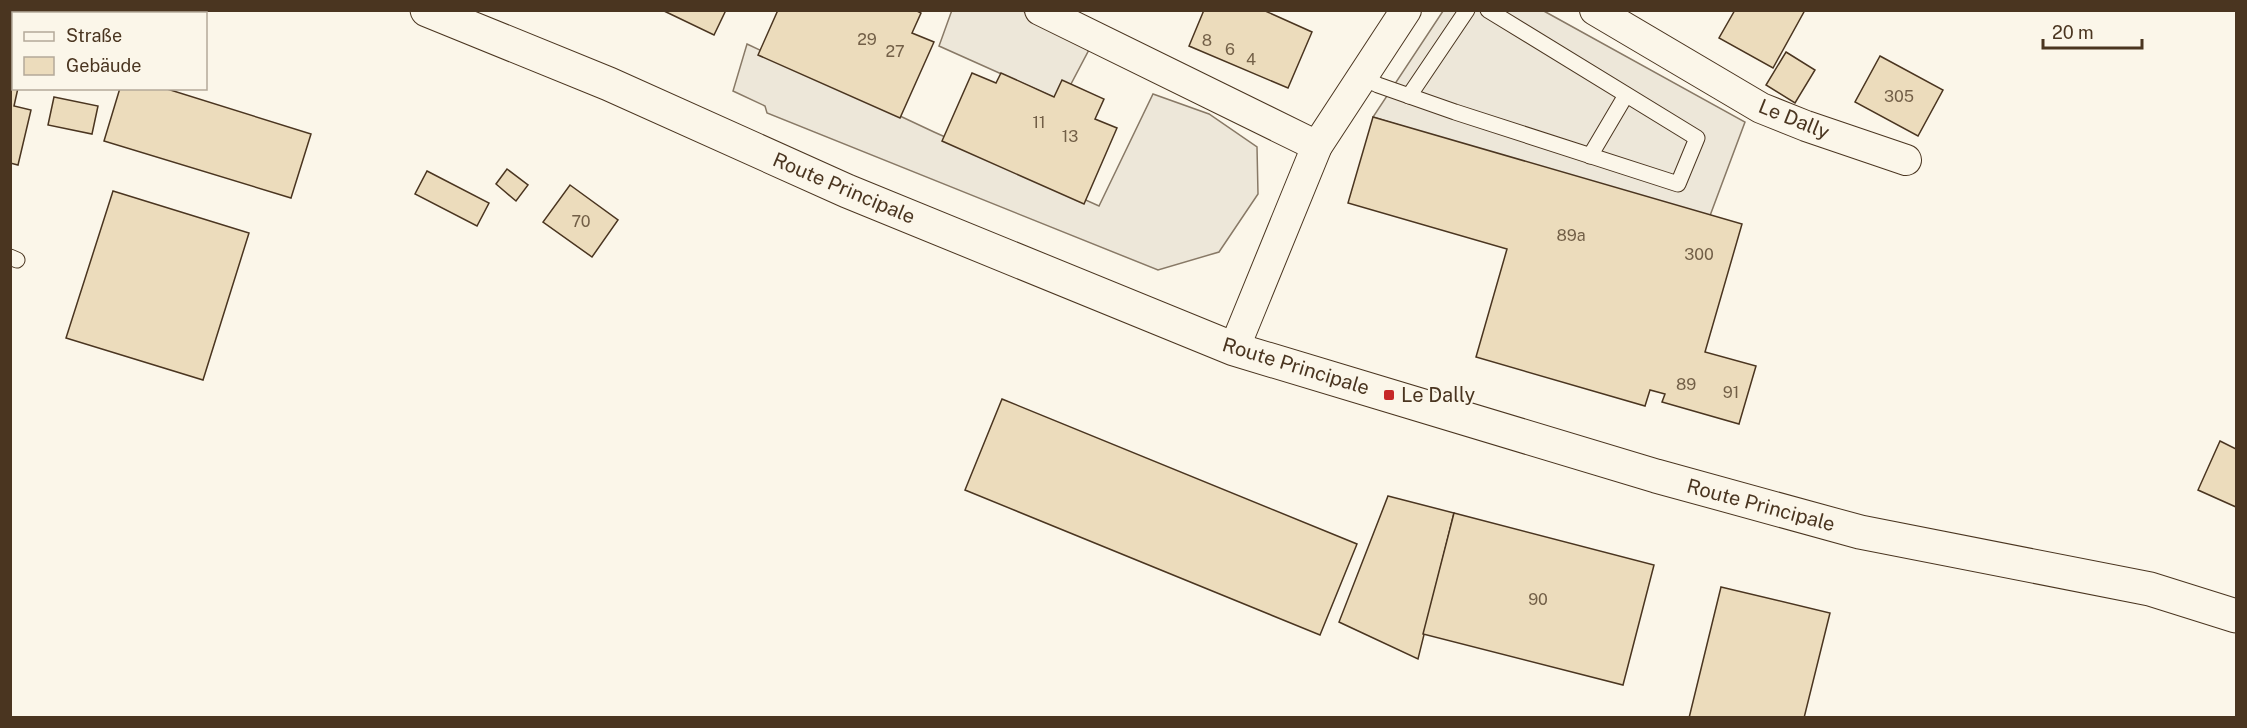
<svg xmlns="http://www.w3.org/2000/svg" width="2247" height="728" viewBox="0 0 2247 728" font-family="'Public Sans',sans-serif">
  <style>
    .parking { fill: #ede7d9; stroke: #887966; stroke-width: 1.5 }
    .building { fill: #ecdcbc; stroke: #4a3520; stroke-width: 1.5 }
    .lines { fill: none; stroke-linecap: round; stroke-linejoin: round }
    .lane-casing { stroke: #4a3520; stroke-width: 17 }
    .street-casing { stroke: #4a3520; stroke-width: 32 }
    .primary-casing { stroke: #4a3520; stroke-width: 35 }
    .lane { stroke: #fbf6e9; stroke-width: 15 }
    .street { stroke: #fbf6e9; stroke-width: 30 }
    .primary { stroke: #fbf6e9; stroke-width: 33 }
    .poi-dot { fill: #c62828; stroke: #fbf6e9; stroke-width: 2 }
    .labels { text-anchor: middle; stroke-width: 4.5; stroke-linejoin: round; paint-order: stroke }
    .number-label { font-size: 16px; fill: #725f47 }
    .street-label { font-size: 20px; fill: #4a3520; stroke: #fbf6e9 }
    .poi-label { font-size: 20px; fill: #4a3520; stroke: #fbf6e9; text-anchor: start }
  </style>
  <rect width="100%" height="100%" fill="#fbf6e9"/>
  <g class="parking">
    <path d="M 952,10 L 1023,11 L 1092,44 L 1062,101 L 939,46 Z"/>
    <path d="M 1542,10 L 1745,122 L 1708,221 L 1373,117 L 1443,11 Z"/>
    <path d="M 747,44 L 934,132 L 1099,206 L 1153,94 L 1209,114 L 1257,147 L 1258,194 L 1219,252 L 1158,270 L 767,113 L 765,106 L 733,91 Z"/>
  </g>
  <g class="building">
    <path d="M 662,10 L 726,10 L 714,35 Z"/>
    <path d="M 778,10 L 915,10 L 921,13 L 912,33 L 934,42 L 900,118 L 758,55 Z"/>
    <path d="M 1204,10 L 1263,10 L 1312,32 L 1288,88 L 1189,46 Z"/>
    <path d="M 1735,10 L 1805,10 L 1773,68 L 1719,38 Z"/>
    <path d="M 10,20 L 14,21 L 14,88 L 18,88 L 14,106 L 31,110 L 18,165 L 10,163 Z"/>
    <path d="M 1786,52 L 1815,70 L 1795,103 L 1766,85 Z"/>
    <path d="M 1880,56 L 1943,90 L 1918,136 L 1855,102 Z"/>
    <path d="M 972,73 L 996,83 L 1001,73 L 1054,97 L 1062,80 L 1104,99 L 1095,119 L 1117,128 L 1084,204 L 942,141 Z"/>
    <path d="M 120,88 L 164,88 L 311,134 L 291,198 L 104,141 Z"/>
    <path d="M 54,97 L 98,106 L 92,134 L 48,125 Z"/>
    <path d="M 1373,117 L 1742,224 L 1705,352 L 1756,366 L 1739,424 L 1662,402 L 1665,394 L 1650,390 L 1645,406 L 1476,357 L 1507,249 L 1348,203 Z"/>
    <path d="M 507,169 L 528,185 L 516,201 L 496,184 Z"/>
    <path d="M 427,171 L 489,203 L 477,226 L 415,194 Z"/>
    <path d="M 570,185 L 618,220 L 592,257 L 543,222 Z"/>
    <path d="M 113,191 L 249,233 L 203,380 L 66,338 Z"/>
    <path d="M 1002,399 L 1357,544 L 1320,635 L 965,490 Z"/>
    <path d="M 2220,441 L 2236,449 L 2236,507 L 2198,490 Z"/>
    <path d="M 1388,496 L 1454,513 L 1418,659 L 1339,622 Z"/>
    <path d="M 1454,513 L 1654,565 L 1623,685 L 1423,634 Z"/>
    <path d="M 1721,587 L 1830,613 L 1804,718 L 1689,718 Z"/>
  </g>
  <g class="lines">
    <defs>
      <g id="lane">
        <path d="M 1362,77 L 1378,85 L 1455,112 L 1678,184 L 1697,138 L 1488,10"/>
        <path d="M 1409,96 L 1467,10"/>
        <path d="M 1590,156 L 1626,95"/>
        <path d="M 10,257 L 17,260"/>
      </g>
      <g id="street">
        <path d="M 1040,10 L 1317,146"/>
        <path d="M 1595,10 L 1761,108 L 1806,126 L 1906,160"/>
        <path d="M 1234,349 L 1317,146 L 1406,10"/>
      </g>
      <path id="primary" d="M 427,10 L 609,84 L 847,191 L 1234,349 L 1656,476 L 1860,532 L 2150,589 L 2236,616"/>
    </defs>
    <use href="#lane" class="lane-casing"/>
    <use href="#street" class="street-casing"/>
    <use href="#primary" class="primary-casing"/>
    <use href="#lane" class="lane"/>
    <use href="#street" class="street"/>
    <use href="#primary" class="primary"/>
  </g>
  <rect class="poi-dot" x="1383" y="389" width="12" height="12" rx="3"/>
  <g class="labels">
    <g class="number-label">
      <text x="867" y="45">29</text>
      <text x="1207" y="46">8</text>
      <text x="1230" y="55">6</text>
      <text x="895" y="57">27</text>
      <text x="1251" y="65">4</text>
      <text x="1899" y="102">305</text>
      <text x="1039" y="128">11</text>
      <text x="1070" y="142">13</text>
      <text x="581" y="227">70</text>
      <text x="1571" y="241">89a</text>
      <text x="1699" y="260">300</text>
      <text x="1686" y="390">89</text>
      <text x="1731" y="398">91</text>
      <text x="1538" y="605">90</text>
    </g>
    <g class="street-label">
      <text transform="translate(1794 119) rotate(22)" y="7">Le Dally</text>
      <text transform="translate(844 188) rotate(23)" y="7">Route Principale</text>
      <text transform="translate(1296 366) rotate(17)" y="7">Route Principale</text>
      <text transform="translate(1761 505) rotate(15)" y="7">Route Principale</text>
    </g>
    <g class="poi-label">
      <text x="1401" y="402">Le Dally</text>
    </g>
  </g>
  <rect width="2247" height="728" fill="none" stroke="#4a3520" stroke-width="24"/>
  <rect x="12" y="12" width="195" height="78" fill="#fbf6e9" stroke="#b4a999" stroke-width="1.5"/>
  <rect x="24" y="32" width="30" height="9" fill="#fbf6e9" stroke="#b4a999" stroke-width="1.5"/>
  <text x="66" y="42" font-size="18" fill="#4a3520">Straße</text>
  <rect x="24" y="57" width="30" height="18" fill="#ecdcbc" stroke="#b4a999" stroke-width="1.5"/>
  <text x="66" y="72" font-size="18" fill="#4a3520">Gebäude</text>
  <path d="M2043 39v9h99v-9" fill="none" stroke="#4a3520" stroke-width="3"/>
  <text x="2052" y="39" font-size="18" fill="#4a3520" stroke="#fbf6e9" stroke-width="4.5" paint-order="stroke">20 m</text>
</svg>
